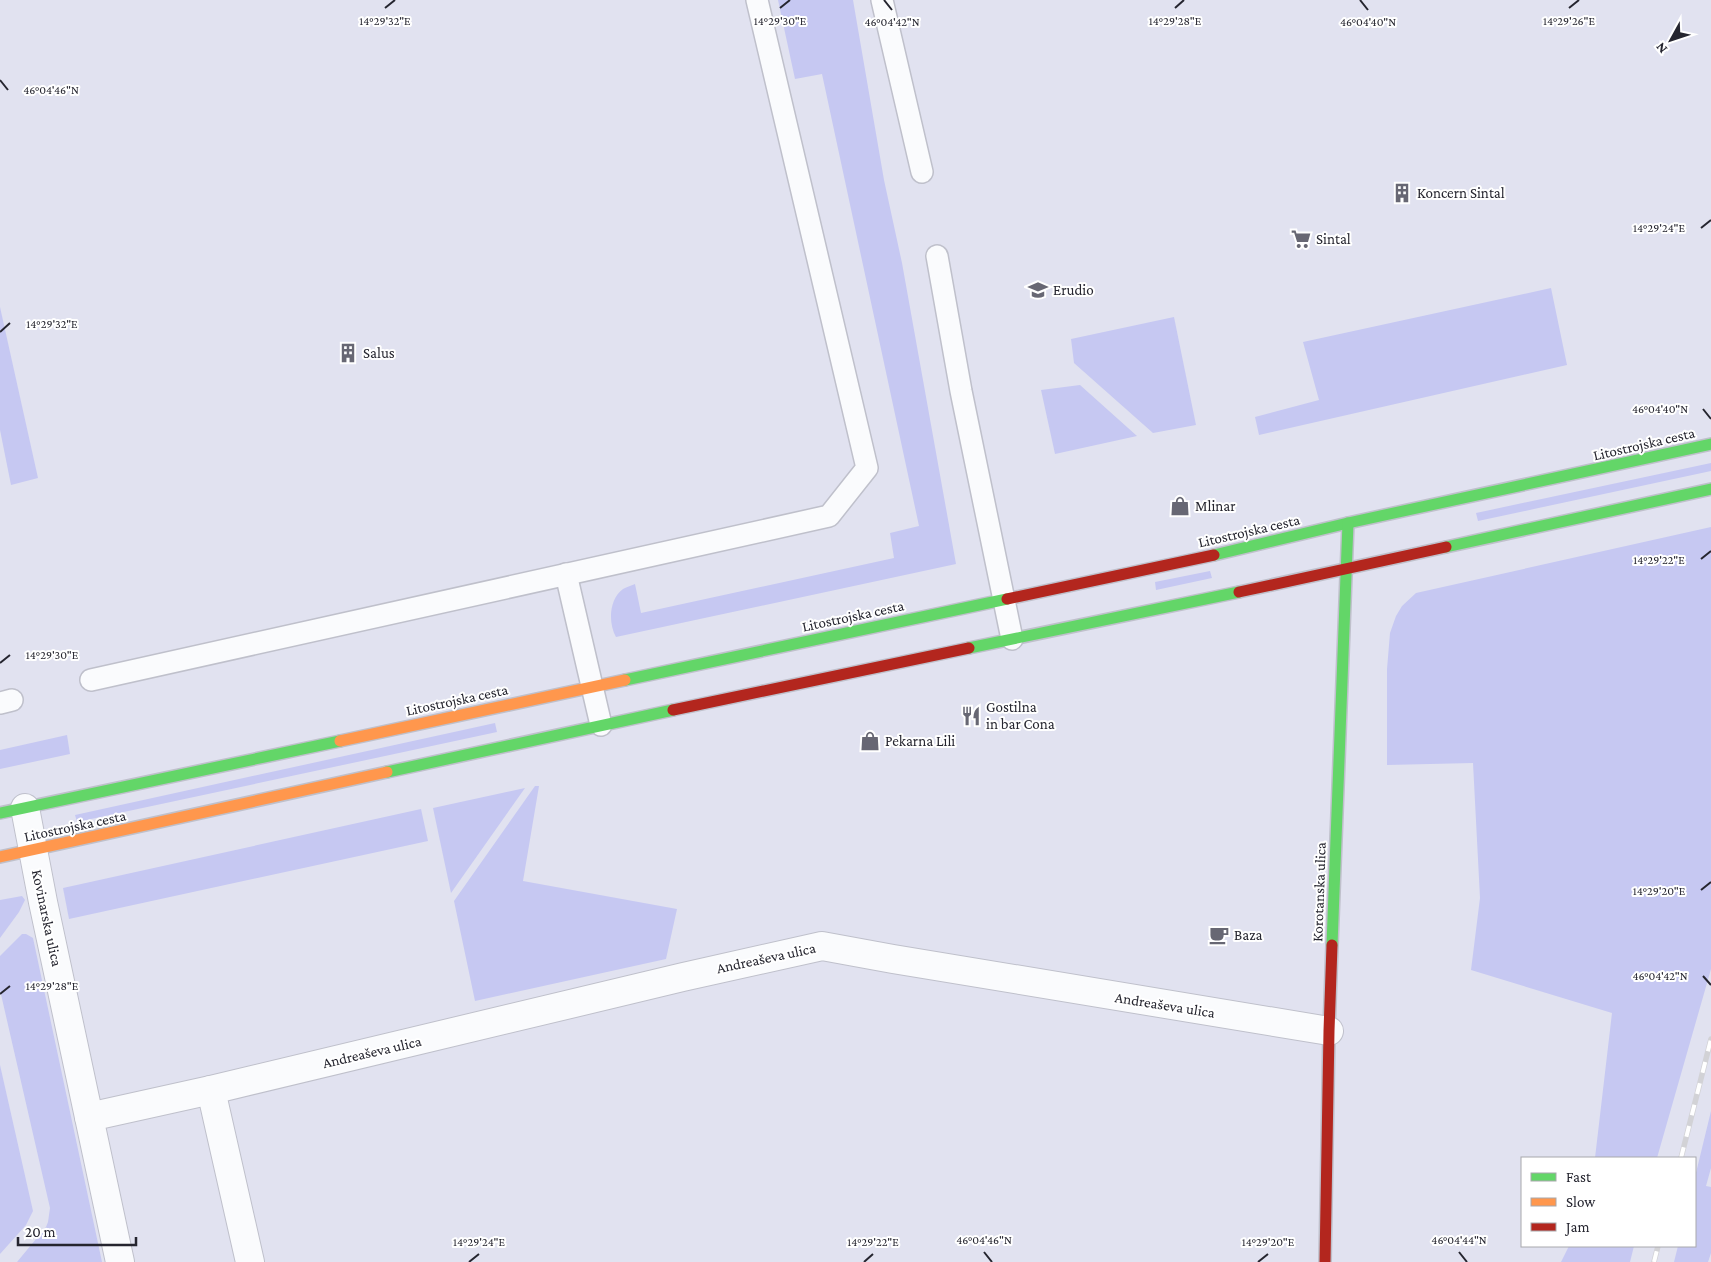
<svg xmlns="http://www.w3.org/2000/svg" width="1711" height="1262" viewBox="0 0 1711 1262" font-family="'Crimson Pro',serif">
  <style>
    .green { fill: #c6c8f2 }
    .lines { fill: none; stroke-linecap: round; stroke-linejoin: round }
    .lane-casing { stroke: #bfc0cb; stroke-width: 24 }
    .street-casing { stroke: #bfc0cb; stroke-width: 30 }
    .fast-casing { stroke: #bfc0cb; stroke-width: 14 }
    .slow-casing { stroke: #bfc0cb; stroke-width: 14 }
    .jam-casing { stroke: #bfc0cb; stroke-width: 14 }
    .lane { stroke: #fafbfd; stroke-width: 21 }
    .street { stroke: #fafbfd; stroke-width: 28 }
    .fast { stroke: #63d668; stroke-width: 11 }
    .slow { stroke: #ff974d; stroke-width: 11 }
    .jam { stroke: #b3261e; stroke-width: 11 }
    .rail-casing { stroke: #d2d2d6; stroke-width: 5.5 }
    .rail { stroke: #fff; stroke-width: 4; stroke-dasharray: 11; stroke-linecap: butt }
    .ticks { fill: none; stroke: #25252f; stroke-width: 2 }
    .labels { text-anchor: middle; stroke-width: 4; stroke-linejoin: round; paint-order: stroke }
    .poi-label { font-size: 15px; fill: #25252f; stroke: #fff; text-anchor: start }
    .street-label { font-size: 15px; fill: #25252f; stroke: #fff }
    .ticks-label { font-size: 12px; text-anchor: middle; fill: #25252f; stroke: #fff; stroke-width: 4; stroke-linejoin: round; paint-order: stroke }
  </style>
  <rect width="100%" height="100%" fill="#e1e2f0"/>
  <g class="green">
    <path d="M 778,0 L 853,0 L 884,180 L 902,263 L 956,564 L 616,637 C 608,623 609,599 623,589 C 626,587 631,586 635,584 L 641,613 L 894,558 L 890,533 L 919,526 L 822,74 L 795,79 Z"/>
    <path d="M 1551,288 L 1567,365 L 1259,435 L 1255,417 L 1319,400 L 1303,342 Z"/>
    <path d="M 0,307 L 38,478 L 11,485 L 0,430 Z"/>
    <path d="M 1174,317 L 1196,425 L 1153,433 L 1074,363 L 1071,339 Z"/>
    <path d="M 1080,385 L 1137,436 L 1055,454 L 1041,390 Z"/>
    <path d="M 1711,463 L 1711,471 L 1478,521 L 1476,513 Z"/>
    <path d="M 1711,527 L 1711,969 L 1657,1158 L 1595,1158 L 1612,1013 L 1471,970 L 1480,898 L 1473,763 L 1387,765 L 1387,669 L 1390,633 L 1396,616 L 1402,606 L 1416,593 Z"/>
    <path d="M 1210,571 L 1212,578 L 1156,590 L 1155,582 Z"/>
    <path d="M 495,723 L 497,732 L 77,822 L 75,815 Z"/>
    <path d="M 67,735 L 70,754 L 0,769 L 0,750 Z"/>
    <path d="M 535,786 L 539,786 L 523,881 L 677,909 L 666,959 L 475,1001 L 454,901 Z"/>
    <path d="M 525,788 L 451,893 L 433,808 Z"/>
    <path d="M 421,809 L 428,841 L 69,919 L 63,888 Z"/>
    <path d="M 22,896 L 25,900 L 19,912 L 0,938 L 0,900 Z"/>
    <path d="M 22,934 L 26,934 L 33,938 L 102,1262 L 17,1262 L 46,1227 L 48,1222 L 50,1208 L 0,990 L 0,956 Z"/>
    <path d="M 0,1065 L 33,1211 L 26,1225 L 0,1254 Z"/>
    <path d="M 1711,1111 L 1711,1168 L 1706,1186 L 1711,1187 L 1711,1253 L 1708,1262 L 1674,1262 L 1678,1246 L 1695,1246 L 1695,1177 Z"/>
    <path d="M 1569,1246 L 1634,1246 L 1630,1262 L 1561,1262 Z"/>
  </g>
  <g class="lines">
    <defs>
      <g id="lane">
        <path d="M 882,0 L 922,172"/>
        <path d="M 937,256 L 961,391 L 1012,639"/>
        <path d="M 566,574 L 601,725"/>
        <path d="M 91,680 L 829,516 L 867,468 L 757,0"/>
        <path d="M 0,703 L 12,700"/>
      </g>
      <g id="street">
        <path d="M 25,808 L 43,902 L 120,1262"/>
        <path d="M 211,1090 L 250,1262"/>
        <path d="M 89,1117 L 211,1090 L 683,977 L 822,946 L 893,959 L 1329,1031"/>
      </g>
      <g id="fast">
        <path d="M 1446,547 L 1711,489"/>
        <path d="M 1214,555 L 1348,523 L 1711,444"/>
        <path d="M 969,648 L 1239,592"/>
        <path d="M 625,680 L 1007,599"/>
        <path d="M 387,772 L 673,710"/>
        <path d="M 0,813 L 340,741"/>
        <path d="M 1332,945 L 1348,523"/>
      </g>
      <g id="slow">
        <path d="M 340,741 L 625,680"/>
        <path d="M 0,857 L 387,772"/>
      </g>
      <g id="jam">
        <path d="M 1239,592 L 1446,547"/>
        <path d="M 1007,599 L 1214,555"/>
        <path d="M 673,710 L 969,648"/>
        <path d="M 1325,1262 L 1329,1031 L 1332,945"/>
      </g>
    </defs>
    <use href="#lane" class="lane-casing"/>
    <use href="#street" class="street-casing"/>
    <use href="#fast" class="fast-casing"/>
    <use href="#slow" class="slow-casing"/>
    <use href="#jam" class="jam-casing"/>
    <use href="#lane" class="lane"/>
    <use href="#street" class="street"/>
    <use href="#fast" class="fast"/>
    <use href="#slow" class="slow"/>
    <use href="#jam" class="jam"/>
    <defs>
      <g id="rail">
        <path d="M 1681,1158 L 1711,1039"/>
        <path d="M 1654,1262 L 1658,1246"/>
      </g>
    </defs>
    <use href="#rail" class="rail-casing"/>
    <use href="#rail" class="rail"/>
  </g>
  <path class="ticks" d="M 884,0 L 892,10M 1360,0 L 1368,10M 385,8 L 395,0M 780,8 L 790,0M 1175,8 L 1184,0M 1569,8 L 1579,0M 0,80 L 8,90M 1701,228 L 1711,220M 0,332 L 10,323M 1703,409 L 1711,419M 1701,559 L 1711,551M 0,663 L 10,655M 1701,890 L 1711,882M 1703,976 L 1711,985M 0,994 L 10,986M 984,1252 L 992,1262M 1459,1252 L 1467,1262M 469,1262 L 479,1254M 864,1262 L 873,1254M 1258,1262 L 1268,1254"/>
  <defs>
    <symbol id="building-bare" viewBox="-9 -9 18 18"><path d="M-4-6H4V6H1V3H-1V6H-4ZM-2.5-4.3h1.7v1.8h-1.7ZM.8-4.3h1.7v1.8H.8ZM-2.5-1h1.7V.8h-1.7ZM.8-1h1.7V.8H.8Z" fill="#676773" stroke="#fff" stroke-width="2.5" paint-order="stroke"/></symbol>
    <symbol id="supermarket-bare" viewBox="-9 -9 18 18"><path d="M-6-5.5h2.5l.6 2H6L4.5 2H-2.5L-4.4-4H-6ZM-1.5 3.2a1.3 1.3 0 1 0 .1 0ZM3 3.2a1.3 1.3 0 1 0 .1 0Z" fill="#676773" stroke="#fff" stroke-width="2.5" paint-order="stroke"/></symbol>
    <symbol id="school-bare" viewBox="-9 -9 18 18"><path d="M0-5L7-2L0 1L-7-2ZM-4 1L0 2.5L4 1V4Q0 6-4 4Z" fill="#676773" stroke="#fff" stroke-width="2.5" paint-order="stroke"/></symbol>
    <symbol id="shop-bare" viewBox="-9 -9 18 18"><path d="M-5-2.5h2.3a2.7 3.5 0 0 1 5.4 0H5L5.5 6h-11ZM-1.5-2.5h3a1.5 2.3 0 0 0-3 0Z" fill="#676773" stroke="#fff" stroke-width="2.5" paint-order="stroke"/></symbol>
    <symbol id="restaurant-bare" viewBox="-9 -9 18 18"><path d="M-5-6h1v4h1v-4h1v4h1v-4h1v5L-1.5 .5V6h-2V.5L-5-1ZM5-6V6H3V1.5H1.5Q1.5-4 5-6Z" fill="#676773" stroke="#fff" stroke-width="2.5" paint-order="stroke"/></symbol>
    <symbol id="cafe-bare" viewBox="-9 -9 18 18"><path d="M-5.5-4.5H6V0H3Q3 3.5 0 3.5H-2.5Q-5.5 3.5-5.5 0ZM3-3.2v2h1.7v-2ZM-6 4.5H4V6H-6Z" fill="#676773" stroke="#fff" stroke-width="2.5" paint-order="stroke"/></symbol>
  </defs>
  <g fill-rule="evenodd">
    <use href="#building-bare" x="1388" y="179" width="28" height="28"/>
    <use href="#supermarket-bare" x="1287" y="225" width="28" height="28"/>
    <use href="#school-bare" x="1024" y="276" width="28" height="28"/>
    <use href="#building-bare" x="334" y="339" width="28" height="28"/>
    <use href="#shop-bare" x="1166" y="492" width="28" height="28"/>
    <use href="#restaurant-bare" x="957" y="702" width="28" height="28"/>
    <use href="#shop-bare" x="856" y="727" width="28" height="28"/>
    <use href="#cafe-bare" x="1205" y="921" width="28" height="28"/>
  </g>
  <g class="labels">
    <g class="poi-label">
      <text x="1417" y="198">Koncern Sintal</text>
      <text x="1316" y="244">Sintal</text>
      <text x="1053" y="295">Erudio</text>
      <text x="363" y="358">Salus</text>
      <text x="1195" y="511">Mlinar</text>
      <text x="986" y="712">Gostilna<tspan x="986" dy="17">in bar Cona</tspan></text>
      <text x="885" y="746">Pekarna Lili</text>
      <text x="1234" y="940">Baza</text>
    </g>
    <g class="street-label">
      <text transform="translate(1644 444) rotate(-13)" y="5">Litostrojska cesta</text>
      <text transform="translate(1249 531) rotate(-13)" y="5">Litostrojska cesta</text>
      <text transform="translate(853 616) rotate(-12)" y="5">Litostrojska cesta</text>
      <text transform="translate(457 700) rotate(-12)" y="5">Litostrojska cesta</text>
      <text transform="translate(75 826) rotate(-12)" y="5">Litostrojska cesta</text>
      <text transform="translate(1319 892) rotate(-88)" y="5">Korotanska ulica</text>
      <text transform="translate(47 918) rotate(78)" y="5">Kovinarska ulica</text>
      <text transform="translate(766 958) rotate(-12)" y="5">Andreaševa ulica</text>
      <text transform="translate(1165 1005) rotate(9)" y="5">Andreaševa ulica</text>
      <text transform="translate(372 1052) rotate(-13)" y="5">Andreaševa ulica</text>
    </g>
  </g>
  <g class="ticks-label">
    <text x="385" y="25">14°29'32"E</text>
    <text x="780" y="25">14°29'30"E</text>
    <text x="1175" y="25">14°29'28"E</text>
    <text x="1569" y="25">14°29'26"E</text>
    <text x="1368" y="26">46°04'40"N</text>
    <text x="892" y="26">46°04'42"N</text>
    <text x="51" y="94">46°04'46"N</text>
    <text x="1659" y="232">14°29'24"E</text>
    <text x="52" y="328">14°29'32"E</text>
    <text x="1660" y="413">46°04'40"N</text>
    <text x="1659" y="564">14°29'22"E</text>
    <text x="52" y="659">14°29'30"E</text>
    <text x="1659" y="895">14°29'20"E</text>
    <text x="1660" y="980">46°04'42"N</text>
    <text x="52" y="990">14°29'28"E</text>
    <text x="984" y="1244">46°04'46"N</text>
    <text x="1459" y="1244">46°04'44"N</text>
    <text x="479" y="1246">14°29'24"E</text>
    <text x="873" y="1246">14°29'22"E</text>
    <text x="1268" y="1246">14°29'20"E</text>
  </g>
  <rect x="1521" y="1157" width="175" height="90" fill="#ffffff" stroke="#a8a8ac"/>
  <rect x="1531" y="1173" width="25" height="8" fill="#63d668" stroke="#a8a8ac"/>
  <text x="1566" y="1182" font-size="15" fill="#25252f">Fast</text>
  <rect x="1531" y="1198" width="25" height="8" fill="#ff974d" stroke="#a8a8ac"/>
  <text x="1566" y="1207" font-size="15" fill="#25252f">Slow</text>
  <rect x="1531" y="1223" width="25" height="8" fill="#b3261e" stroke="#a8a8ac"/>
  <text x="1566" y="1232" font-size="15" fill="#25252f">Jam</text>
  <g transform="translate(1671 40) rotate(230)" stroke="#ffffff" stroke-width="4" paint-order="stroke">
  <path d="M0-4L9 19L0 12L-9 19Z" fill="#25252f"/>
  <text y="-8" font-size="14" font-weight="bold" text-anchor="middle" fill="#25252f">N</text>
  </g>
  <path d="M18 1237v8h118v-8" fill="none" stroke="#25252f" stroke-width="2.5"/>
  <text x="25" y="1237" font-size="15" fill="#25252f" stroke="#ffffff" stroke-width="4" paint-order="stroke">20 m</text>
</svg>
